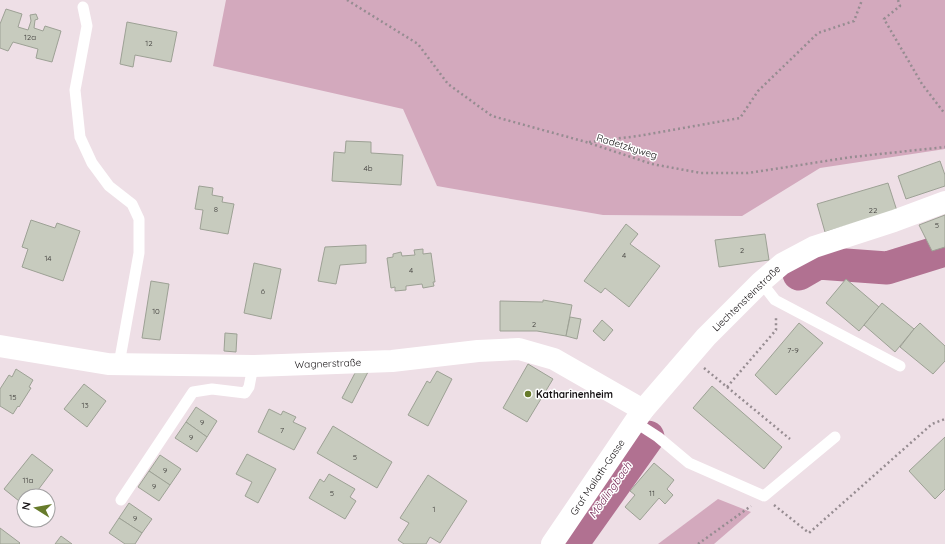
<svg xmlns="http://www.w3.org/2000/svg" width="945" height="544" viewBox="0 0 945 544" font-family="Quicksand,sans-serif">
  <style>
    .green { fill: #d3a9bd }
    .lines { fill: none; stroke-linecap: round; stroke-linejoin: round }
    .river { stroke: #b17191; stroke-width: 33 }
    .building { fill: #c7cbbe; stroke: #9da195 }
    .path { stroke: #968c91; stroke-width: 2.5; stroke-dasharray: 2 3; stroke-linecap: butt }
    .lane { stroke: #fff; stroke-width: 11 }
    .street { stroke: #fff; stroke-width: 22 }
    .poi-dot { fill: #677b2b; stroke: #fff; stroke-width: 1.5 }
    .labels { text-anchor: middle; stroke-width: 3; stroke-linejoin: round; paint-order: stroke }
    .number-label { font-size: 8px; fill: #42403e }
    .street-label { font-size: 10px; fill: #151113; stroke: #fff }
    .poi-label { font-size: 10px; font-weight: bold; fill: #151113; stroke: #fff; text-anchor: start }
    .water-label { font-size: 11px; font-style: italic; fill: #722552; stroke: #fff }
  </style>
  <rect width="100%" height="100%" fill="#eedfe6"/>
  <g class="green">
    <path d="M 226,0 L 945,0 L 945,149 L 820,168 L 742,216 L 603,215 L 437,186 L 403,109 L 213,66 Z"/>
    <path d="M 718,499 L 751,512 L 714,544 L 658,544 Z"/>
  </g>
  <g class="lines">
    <g class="river">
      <path d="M 799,274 L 818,263 L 887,268 L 945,250"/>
      <path d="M 572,544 L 648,437"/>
    </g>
  </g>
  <g class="building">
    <path d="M 6,9 L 22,14 L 18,27 L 28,30 L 31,21 L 30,15 L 36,14 L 38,19 L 35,20 L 34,28 L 43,31 L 45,26 L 61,31 L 52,62 L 36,58 L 38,49 L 13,42 L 8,51 L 0,48 L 0,24 Z"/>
    <path d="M 127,22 L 177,32 L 171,62 L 135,55 L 133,67 L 120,64 Z"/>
    <path d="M 346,141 L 371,142 L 371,153 L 403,155 L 401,185 L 332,181 L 334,152 L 345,153 Z"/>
    <path d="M 940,161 L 945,175 L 945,186 L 906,199 L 898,176 Z"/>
    <path d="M 888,183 L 897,211 L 825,232 L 817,204 Z"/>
    <path d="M 199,186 L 213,188 L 212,195 L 223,197 L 222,202 L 234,204 L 228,234 L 200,229 L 203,210 L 195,209 Z"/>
    <path d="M 945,215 L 945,247 L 932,251 L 919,225 Z"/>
    <path d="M 31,220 L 55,228 L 57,223 L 80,231 L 63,281 L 22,267 L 28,249 L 22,247 Z"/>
    <path d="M 626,224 L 638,234 L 630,244 L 660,266 L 629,307 L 605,288 L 601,293 L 584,281 Z"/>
    <path d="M 765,234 L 769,260 L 719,267 L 715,240 Z"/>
    <path d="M 366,245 L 366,263 L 340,265 L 336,284 L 318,281 L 325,247 Z"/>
    <path d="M 423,249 L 423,254 L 431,253 L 435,282 L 433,282 L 434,286 L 423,288 L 422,284 L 406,286 L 406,290 L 395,291 L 395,287 L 391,288 L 387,258 L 393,257 L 393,254 L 401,252 L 402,256 L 415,255 L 414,250 Z"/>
    <path d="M 254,263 L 281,269 L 271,319 L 244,313 Z"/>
    <path d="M 846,279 L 879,307 L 859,331 L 826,303 Z"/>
    <path d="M 151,281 L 169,284 L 160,340 L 142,338 Z"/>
    <path d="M 543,300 L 572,305 L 566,336 L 537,331 L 500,331 L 500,301 L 543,302 Z"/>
    <path d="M 882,303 L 914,329 L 895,352 L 864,325 Z"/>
    <path d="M 570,317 L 581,319 L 577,339 L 566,336 Z"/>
    <path d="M 602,320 L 613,330 L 604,341 L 593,331 Z"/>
    <path d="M 799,323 L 823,343 L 776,395 L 755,375 Z"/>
    <path d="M 920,323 L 945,346 L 945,361 L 933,374 L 900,347 L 914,329 Z"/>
    <path d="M 225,333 L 237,334 L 236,352 L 224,351 Z"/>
    <path d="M 528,364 L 553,379 L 527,422 L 503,408 Z"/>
    <path d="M 16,369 L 33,380 L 29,387 L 31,388 L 19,407 L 18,406 L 13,414 L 0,406 L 0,389 L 9,375 L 12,377 Z"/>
    <path d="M 437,371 L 452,379 L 428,426 L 408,415 L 427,381 L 430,383 Z"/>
    <path d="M 368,372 L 352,403 L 342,398 L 355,373 Z"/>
    <path d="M 84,384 L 106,401 L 87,427 L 64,409 Z"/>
    <path d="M 712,386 L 782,447 L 764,469 L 693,408 Z"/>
    <path d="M 196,407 L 217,421 L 207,437 L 186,422 Z"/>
    <path d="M 269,409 L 281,415 L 283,411 L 296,417 L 293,422 L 306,428 L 294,450 L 258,432 Z"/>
    <path d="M 186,422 L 207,437 L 197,452 L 175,438 Z"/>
    <path d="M 333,426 L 392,462 L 377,488 L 317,453 Z"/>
    <path d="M 945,437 L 945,489 L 935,499 L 909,471 Z"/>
    <path d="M 32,454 L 53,470 L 38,490 L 43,493 L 41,496 L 24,496 L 24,505 L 4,489 Z"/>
    <path d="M 247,454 L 276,469 L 258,503 L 245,496 L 252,482 L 236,474 Z"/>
    <path d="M 160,455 L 181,469 L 170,485 L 149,471 Z"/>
    <path d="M 654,463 L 674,480 L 667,489 L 673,495 L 665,504 L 659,498 L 640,520 L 625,507 L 635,495 L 630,491 Z"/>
    <path d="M 149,471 L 170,485 L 159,501 L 138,487 Z"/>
    <path d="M 329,474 L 355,489 L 350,497 L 356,501 L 345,519 L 309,498 L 320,479 L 324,482 Z"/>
    <path d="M 428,475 L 467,501 L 440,543 L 430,537 L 426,544 L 404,544 L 398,540 L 409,523 L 400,518 Z"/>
    <path d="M 129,503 L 152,519 L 142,533 L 119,518 Z"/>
    <path d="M 119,518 L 142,533 L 135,544 L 125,544 L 109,533 Z"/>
    <path d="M 0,528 L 20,543 L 19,544 L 0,544 Z"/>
    <path d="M 61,536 L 72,544 L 55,544 Z"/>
  </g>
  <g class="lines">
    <g class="path">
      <path d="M 347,0 L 418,44 L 448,84 L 492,116 L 586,142 L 652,164 L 701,173 L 748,173 L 852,157 L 945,147"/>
      <path d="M 898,0 L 900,6 L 884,19 L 922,84 L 945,114"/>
      <path d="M 589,142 L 638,136 L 740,118 L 758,91 L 818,33 L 854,21 L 862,0"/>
      <path d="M 704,368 L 790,439"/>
      <path d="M 727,387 L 776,330 L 776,316"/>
      <path d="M 774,505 L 809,533 L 932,424 L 945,419"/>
      <path d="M 698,544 L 751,506"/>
    </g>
    <g class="lane">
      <path d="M 83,7 L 87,26 L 75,90 L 80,137 L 92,163 L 109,186 L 132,204 L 139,219 L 139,253 L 119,364"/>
      <path d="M 761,282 L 775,300 L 900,366"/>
      <path d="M 636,419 L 641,426 L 658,437 L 689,463 L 764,496 L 835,437"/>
      <path d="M 121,500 L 193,392 L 212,389 L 245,393 L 249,387 L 253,366"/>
    </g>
    <g class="street">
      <path d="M 0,346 L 108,364 L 253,366 L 392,361 L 478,351 L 519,349 L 554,359 L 643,410"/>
      <path d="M 552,544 L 643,410 L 706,337 L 761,282 L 782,264 L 814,247 L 894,221 L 945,202"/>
    </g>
  </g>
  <circle class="poi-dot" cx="528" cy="394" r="4"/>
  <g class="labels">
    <g class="number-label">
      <text x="30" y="40">12a</text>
      <text x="149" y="46">12</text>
      <text x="368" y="171">4b</text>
      <text x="216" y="212">8</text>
      <text x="873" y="213">22</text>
      <text x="937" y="228">5</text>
      <text x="742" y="253">2</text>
      <text x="624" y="258">4</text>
      <text x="48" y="261">14</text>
      <text x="411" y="273">4</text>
      <text x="263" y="294">6</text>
      <text x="156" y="314">10</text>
      <text x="534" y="327">2</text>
      <text x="793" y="353">7-9</text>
      <text x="13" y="400">15</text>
      <text x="85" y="408">13</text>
      <text x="202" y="425">9</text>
      <text x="282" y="433">7</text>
      <text x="191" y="440">9</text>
      <text x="355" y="460">5</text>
      <text x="165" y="473">9</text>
      <text x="28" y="483">11a</text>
      <text x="154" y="489">9</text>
      <text x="332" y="496">5</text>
      <text x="652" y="496">11</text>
      <text x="434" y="512">1</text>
      <text x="135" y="521">9</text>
    </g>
    <g class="street-label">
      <text transform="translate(627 146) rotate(17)" y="4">Radetzkyweg</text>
      <text transform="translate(746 298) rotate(-44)" y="4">Liechtensteinstraße</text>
      <text transform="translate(328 363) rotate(-2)" y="4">Wagnerstraße</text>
      <text transform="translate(597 477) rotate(-56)" y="4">Graf Mailath-Gasse</text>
    </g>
    <g class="poi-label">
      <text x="536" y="398">Katharinenheim</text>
    </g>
    <g class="water-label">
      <text transform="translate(610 490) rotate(-55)" y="4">Mödlingbach</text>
    </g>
  </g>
  <g transform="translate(36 508) rotate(281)"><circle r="19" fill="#ffffff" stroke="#a1a0a1"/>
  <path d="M0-3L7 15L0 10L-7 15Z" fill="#677b2b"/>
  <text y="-6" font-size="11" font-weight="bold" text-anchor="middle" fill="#151113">N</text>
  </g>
</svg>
